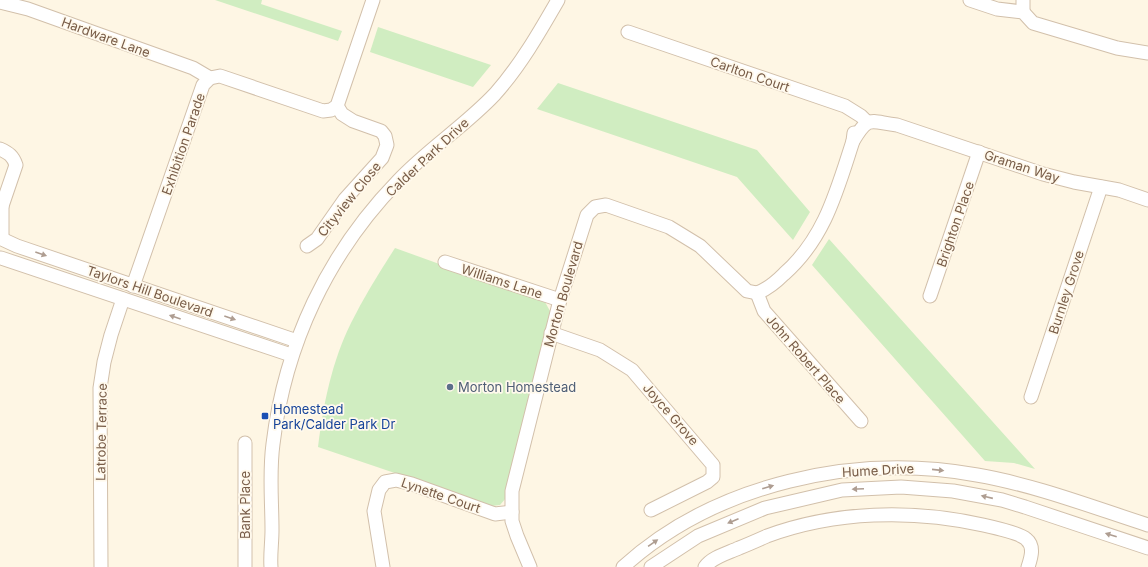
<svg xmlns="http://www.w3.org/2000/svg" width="1148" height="567" viewBox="0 0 1148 567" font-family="Inter,sans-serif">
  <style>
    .green { fill: #d0edc1 }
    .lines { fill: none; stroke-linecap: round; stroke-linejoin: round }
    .minor-casing { stroke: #d2c0ab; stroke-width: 15 }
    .minor { stroke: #fff; stroke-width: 13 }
    .oneway { fill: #ae9d91 }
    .service-dot { fill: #5c6f8a; stroke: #fff9ec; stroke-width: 1.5 }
    .transit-dot { fill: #1a4fb4; stroke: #fff9ec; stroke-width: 1.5 }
    .labels { text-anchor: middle; stroke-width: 3.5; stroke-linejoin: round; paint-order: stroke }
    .street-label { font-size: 13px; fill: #785c47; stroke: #fff9ec }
    .service-label { font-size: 13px; fill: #4e5e75; stroke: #fff9ec; text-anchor: start }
    .transit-label { font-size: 13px; fill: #164399; stroke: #fff9ec; text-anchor: start }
  </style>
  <rect width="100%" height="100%" fill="#fef6e4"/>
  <g class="green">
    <path d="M 215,0 L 262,0 L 261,4 L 342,31 L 338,41 Z"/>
    <path d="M 378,27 L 491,65 L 473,87 L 370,52 Z"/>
    <path d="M 558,83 L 757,150 L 810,212 L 793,240 L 737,177 L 537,109 Z"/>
    <path d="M 829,239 L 1035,469 L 1014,463 L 985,461 L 812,265 Z"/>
    <path d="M 395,248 L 545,302 L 550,311 L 506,498 L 500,505 L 492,506 L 318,447 C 323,405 332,361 351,323 C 364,297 379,273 395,248 Z"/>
  </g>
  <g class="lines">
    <defs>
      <g id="minor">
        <path d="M 970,0 L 997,9 L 1023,12 L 1033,23 L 1117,48 L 1148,53"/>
        <path d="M 0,2 L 28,9 L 193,68 L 210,78"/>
        <path d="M 1023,12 L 1023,0"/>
        <path d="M 628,32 L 845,106 L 861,116 L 867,122"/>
        <path d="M 853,141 C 869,114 870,122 897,125 L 1043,174 L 1074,182 L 1119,190 L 1148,200"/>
        <path d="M 0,149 C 9,153 13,156 16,165 L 2,206 L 0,210"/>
        <path d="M 2,236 L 2,206"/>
        <path d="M 4,240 L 17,246 L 297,341"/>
        <path d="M 307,246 L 317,239 L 345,199 L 382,158 L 387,145 L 385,136 L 381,131 L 353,121 L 342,114 L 337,106"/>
        <path d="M 1,258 L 291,355"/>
        <path d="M 445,262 L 560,300"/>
        <path d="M 133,286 L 203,85 L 210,78 L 220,76 L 323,111 L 331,110 L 337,106 L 373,0"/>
        <path d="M 757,293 C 768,289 776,282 784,274 C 825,238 837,190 853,141 L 854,133"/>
        <path d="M 757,293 L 764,311 L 861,421"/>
        <path d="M 930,296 L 979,152"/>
        <path d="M 551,333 L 600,350 L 632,370 L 713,465 L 713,477 L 707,482 L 651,510"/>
        <path d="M 1031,397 L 1101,187"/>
        <path d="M 101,567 L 100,388 L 104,362 L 111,335 L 123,299"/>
        <path d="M 245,567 L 245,443"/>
        <path d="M 271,567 C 270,555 272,543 272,530 C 272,501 269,473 273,444 C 285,344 328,253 398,181 C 428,149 465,126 495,94 C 520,66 539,33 558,0"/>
        <path d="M 383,567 L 374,511 L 379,490 L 385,482 L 396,480 L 412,484 L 495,514 L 512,512"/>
        <path d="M 530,567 L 517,536 L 512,521 L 512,491 L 560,300 L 587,215 L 595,207 L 606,205 L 669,227 L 700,246 L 747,291 L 757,293"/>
        <path d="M 623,567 C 716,483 855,453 977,475 C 1035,485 1092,507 1148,525"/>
        <path d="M 651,567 L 698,536 L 765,508 L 842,490 L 901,487 L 953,491 L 1002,500 L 1025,507 L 1148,548"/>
        <path d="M 705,567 C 712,557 728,553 739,548 C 749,544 758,540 767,536 C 835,511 912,509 983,525 C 992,527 1020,533 1026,539 C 1035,546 1031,558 1028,567"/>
      </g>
    </defs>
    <use href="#minor" class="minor-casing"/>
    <use href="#minor" class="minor"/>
  </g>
  <defs><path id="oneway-solid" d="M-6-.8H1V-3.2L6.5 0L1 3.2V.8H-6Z"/></defs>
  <g class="oneway">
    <use href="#oneway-solid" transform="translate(41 254) rotate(19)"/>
    <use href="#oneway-solid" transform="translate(175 317) rotate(-161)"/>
    <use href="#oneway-solid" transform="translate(230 318) rotate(19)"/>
    <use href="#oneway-solid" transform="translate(938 470) rotate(6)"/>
    <use href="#oneway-solid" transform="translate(768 487) rotate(-16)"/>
    <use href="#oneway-solid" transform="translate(858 489) rotate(177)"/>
    <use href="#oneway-solid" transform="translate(987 497) rotate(-167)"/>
    <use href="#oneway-solid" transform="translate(733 521) rotate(157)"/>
    <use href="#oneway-solid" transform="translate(1111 535) rotate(-162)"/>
    <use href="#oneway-solid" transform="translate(653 543) rotate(-35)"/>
  </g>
  <circle class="service-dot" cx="450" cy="387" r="4"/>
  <rect class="transit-dot" x="261" y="412" width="8" height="8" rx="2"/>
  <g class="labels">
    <g class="street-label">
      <text transform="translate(106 37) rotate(20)" y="5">Hardware Lane</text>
      <text transform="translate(750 74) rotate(19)" y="5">Carlton Court</text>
      <text transform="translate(183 144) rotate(-71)" y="5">Exhibition Parade</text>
      <text transform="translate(427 157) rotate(-43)" y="5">Calder Park Drive</text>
      <text transform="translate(1022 166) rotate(18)" y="5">Graman Way</text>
      <text transform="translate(349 199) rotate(-51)" y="5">Cityview Close</text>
      <text transform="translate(955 224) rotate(-71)" y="5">Brighton Place</text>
      <text transform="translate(502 281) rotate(18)" y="5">Williams Lane</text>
      <text transform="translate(150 291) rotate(19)" y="5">Taylors Hill Boulevard</text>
      <text transform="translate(1066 292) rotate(-72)" y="5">Burnley Grove</text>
      <text transform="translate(563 294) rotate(-74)" y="5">Morton Boulevard</text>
      <text transform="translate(806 359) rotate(49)" y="5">John Robert Place</text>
      <text transform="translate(671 414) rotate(49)" y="5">Joyce Grove</text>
      <text transform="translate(101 432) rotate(-89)" y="5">Latrobe Terrace</text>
      <text transform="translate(878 470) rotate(-3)" y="5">Hume Drive</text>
      <text transform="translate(441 495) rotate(19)" y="5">Lynette Court</text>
      <text transform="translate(245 505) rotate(-90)" y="5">Bank Place</text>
    </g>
    <g class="service-label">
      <text x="458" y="392">Morton Homestead</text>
    </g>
    <g class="transit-label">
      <text x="273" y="414">Homestead<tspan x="273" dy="15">Park/Calder Park Dr</tspan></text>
    </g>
  </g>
</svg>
